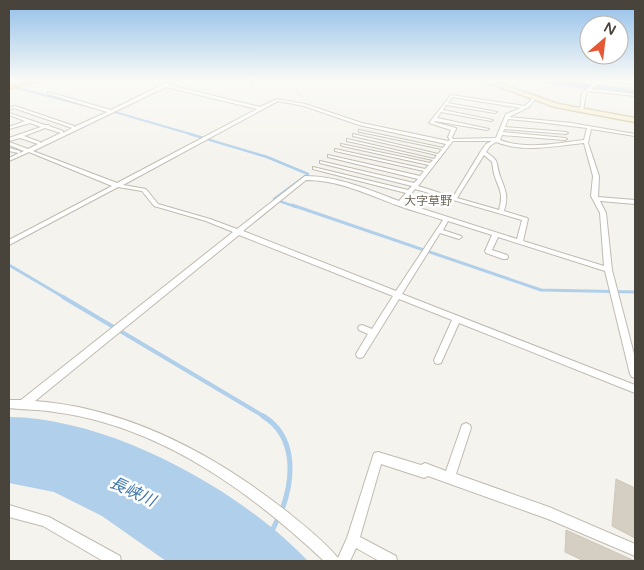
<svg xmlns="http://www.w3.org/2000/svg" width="644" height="570" viewBox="0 0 644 570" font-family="'Varela Round','Noto Sans JP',sans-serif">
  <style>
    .water { fill: #b0cfea }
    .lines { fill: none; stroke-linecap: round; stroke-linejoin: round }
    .stream-far4 { stroke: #b0cfea; stroke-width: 2 }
    .stream-far3 { stroke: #b0cfea; stroke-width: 2.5 }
    .stream-far2 { stroke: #b0cfea; stroke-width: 3 }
    .stream-far1 { stroke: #b0cfea; stroke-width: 4 }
    .stream { stroke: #b0cfea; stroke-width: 5 }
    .river { fill: #b0cfea; fill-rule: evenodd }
    .building { fill: #d5cfc3; stroke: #cfc7b7 }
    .street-casing { stroke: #c0bbb0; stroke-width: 2 }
    .secondary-casing { stroke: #cfc6a1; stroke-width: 3 }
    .highway-casing { stroke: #cfa74d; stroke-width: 2 }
    .path { stroke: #c0b7a2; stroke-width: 1; stroke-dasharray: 1 1; stroke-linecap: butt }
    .street { fill: #fff; fill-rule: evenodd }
    .secondary { fill: #faf2d2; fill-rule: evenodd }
    .highway { fill: #f0d07d; fill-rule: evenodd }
    .labels { text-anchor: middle; stroke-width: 5; stroke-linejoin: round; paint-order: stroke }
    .far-quarter-label { font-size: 12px; fill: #6a6253; stroke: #fff }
    .near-water-label { font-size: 16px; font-style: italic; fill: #3d76ab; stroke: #fff }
  </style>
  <rect width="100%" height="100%" fill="#f5f3ed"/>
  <path class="water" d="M 9,417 C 110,418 239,489 308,561 L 166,561 L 102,516 L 54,492 L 9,483 Z"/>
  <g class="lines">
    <g class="stream-far4">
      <path d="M 13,87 L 98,109"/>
      <path d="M 111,111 L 194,135"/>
    </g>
    <path class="stream-far3" d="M 190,134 L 267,157 L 308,174 L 274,199 L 296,207"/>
    <g class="stream-far2">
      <path d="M 292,205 L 541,290 L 635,292"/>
      <path d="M 9,265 L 65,298"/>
    </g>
    <path class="stream-far1" d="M 63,297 L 265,417"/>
    <g class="stream">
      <path d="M 263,416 C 296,436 294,477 282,510"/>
      <path d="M 272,531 L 279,516"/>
    </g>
    <path class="river" d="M 538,80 L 559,80 L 635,90 L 635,96 L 542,83 Z"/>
  </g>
  <g class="building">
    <path d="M 616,479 L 635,488 L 635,538 L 612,526 Z"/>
    <path d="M 566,530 L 635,561 L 584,561 L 565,552 Z"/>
  </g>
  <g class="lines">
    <defs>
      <g id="street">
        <path d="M 24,80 L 30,80 L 9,85 L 9,83 Z"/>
        <path d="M 175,80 L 179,80 L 169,85 L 260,107 L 277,99 L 305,104 L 362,123 L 448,141 L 450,140 L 448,137 L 451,130 L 429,123 L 451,95 L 525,106 L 533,98 L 535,99 L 529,107 L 509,117 L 571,123 L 635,134 L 635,136 L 591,129 L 588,143 L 599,176 L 598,197 L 635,200 L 635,204 L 600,201 L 606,213 L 612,270 L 635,358 L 635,378 L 632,377 L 630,374 L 605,271 L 498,237 L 492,250 L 507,255 L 508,257 L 507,259 L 503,259 L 486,253 L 485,251 L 492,235 L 448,221 L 443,230 L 461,236 L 462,237 L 459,239 L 440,233 L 402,294 L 635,385 L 635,393 L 459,323 L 441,363 L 438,364 L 435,363 L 434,360 L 452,320 L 399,299 L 363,357 L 360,358 L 357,357 L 356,354 L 368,334 L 359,330 L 358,328 L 359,326 L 362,325 L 372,329 L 393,296 L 239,235 L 35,401 C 129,408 217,456 290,514 C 306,527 325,542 338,558 L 347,538 L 374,453 L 378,452 L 421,465 L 425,463 L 446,471 L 461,428 L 462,425 L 466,423 L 470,425 L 471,428 L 456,474 L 549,507 L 635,544 L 635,556 L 548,519 L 428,476 L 424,478 L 381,464 L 360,537 L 396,556 L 397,561 L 379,561 L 356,548 L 350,561 L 324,561 C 260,501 186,445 99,421 C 85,417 69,414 54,412 C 39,409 24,410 9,408 L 9,400 L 21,400 L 233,232 L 206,221 L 154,206 L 142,191 L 118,187 L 9,245 L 9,240 L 112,186 L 29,152 L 9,161 L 9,158 L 19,153 L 9,151 L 9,148 L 20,151 L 20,153 L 24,151 L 9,145 L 9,142 L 28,149 L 38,144 L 20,138 L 9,141 L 9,138 L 41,127 L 30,123 L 9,129 L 9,127 L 25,121 L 9,115 L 9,113 L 45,125 L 49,125 L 49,126 L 63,131 L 63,133 L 72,128 L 14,108 L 9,110 L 9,108 L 15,106 L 74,126 L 74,127 L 107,112 L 48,94 L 48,92 L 111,110 L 162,85 L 163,84 ZM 166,87 L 257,109 L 117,183 L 33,151 ZM 452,97 L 521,108 L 506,114 L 496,138 L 453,139 L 452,137 L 456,129 L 456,128 L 434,122 L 435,121 L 487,130 L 489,129 L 437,118 L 441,112 L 491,121 L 493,120 L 443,110 L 446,105 L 495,113 L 497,112 L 448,103 ZM 278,101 L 304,106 L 359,125 L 446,144 L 443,148 L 359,130 L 359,132 L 361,132 L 442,149 L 438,154 L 353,134 L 353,136 L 437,155 L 434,159 L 347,139 L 347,141 L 433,160 L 430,163 L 341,144 L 341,145 L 343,146 L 429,165 L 425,169 L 335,149 L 335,151 L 424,171 L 420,176 L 328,155 L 328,157 L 418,179 L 414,183 L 320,161 L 320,163 L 412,186 L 408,190 L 313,167 L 313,169 L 406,193 L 399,201 C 370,190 337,176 305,176 L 237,229 L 210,219 L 158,204 L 146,189 L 123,185 ZM 508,119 L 539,122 L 587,128 L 584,140 C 557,143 527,150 500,140 L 502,135 L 565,140 L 567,139 L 565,138 L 503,132 L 504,129 L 566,134 L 568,133 L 566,132 L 505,127 ZM 45,128 L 61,133 L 40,143 L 40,142 L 24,136 ZM 453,141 L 492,141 L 486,144 L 481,151 L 453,197 L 418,186 ZM 496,142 C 524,153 555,146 584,143 L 593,176 L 591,196 L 600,213 L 604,266 L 523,241 L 528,219 L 527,218 L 504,211 C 509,195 505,190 500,176 C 495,162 501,162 486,152 L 490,146 ZM 484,155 L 492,162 C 493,166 493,170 494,174 C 499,190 504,192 499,210 L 457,198 ZM 306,180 C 339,180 369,195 399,206 C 413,211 428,215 443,220 L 396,291 L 243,231 ZM 415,189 L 522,220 L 517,239 L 404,203 Z"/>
        <path d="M 248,80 L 253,80 L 251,81 Z"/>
        <path d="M 598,80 L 602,80 L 600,82 L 635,86 L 635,88 L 597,84 L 591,89 L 635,94 L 635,96 L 588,91 L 586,93 L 583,110 L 580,111 L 582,93 Z"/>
        <path d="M 9,505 L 49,517 L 120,556 L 121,561 L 103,561 L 43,526 L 9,517 Z"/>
      </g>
      <path id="secondary" d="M 481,80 L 489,80 L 558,104 L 635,118 L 635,122 L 555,107 Z"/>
      <path id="highway" d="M 35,80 L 47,80 L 9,89 L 9,85 Z"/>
    </defs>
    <use href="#street" class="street-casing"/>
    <use href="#secondary" class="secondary-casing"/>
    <use href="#highway" class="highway-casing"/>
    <path class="path" d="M 288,80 L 293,83 L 302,98"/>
    <use href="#street" class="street"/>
    <use href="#secondary" class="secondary"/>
    <use href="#highway" class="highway"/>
  </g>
  <linearGradient id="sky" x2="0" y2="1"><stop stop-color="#91bfe9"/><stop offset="0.5" stop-color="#fafaf7"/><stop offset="1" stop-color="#fafaf7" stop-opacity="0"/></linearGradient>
  <rect width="644" height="160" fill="url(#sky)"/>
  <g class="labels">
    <g class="far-quarter-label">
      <text x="428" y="205">大字草野</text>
    </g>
    <g class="near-water-label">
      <text transform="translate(133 491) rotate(25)" y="6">長峡川</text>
    </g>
  </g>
  <rect width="644" height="570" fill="none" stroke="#49443b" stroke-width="20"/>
  <g transform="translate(604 40) rotate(28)"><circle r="24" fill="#ffffff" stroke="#b6b4b1"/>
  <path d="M0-4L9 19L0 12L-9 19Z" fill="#e55934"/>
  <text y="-8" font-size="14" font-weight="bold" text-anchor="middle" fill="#49443b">N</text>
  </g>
</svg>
